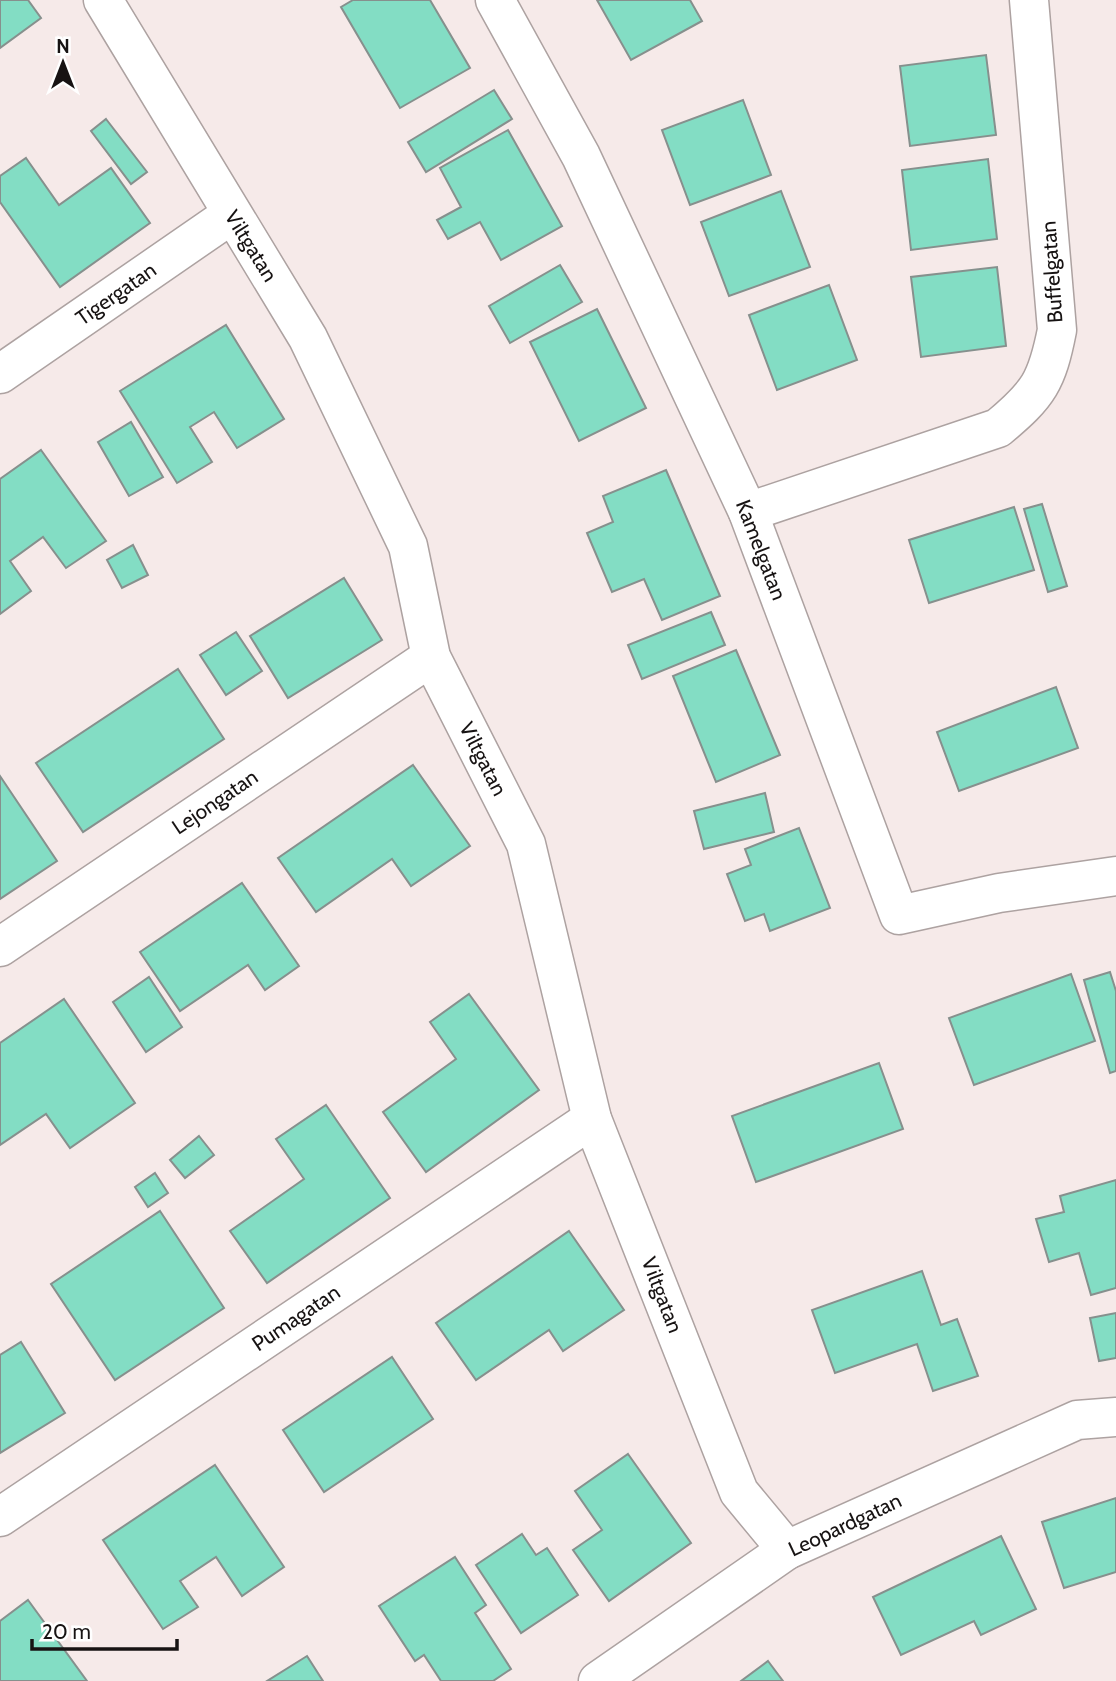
<svg xmlns="http://www.w3.org/2000/svg" width="1116" height="1681" viewBox="0 0 1116 1681" font-family="Cabin,sans-serif">
  <style>
    .building { fill: #83ddc4; stroke: #86908d; stroke-width: 2 }
    .lines { fill: none; stroke-linecap: round; stroke-linejoin: round }
    .street-casing { stroke: #ada2a1; stroke-width: 41 }
    .street { stroke: #fff; stroke-width: 38 }
    .labels { text-anchor: middle; stroke-width: 6; stroke-linejoin: round; paint-order: stroke }
    .street-label { font-size: 21px; fill: #171313; stroke: #fff }
  </style>
  <rect width="100%" height="100%" fill="#f6eae9"/>
  <g class="building">
    <path d="M 0,0 L 28,0 L 41,18 L 0,48 Z"/>
    <path d="M 353,0 L 430,0 L 470,68 L 400,108 L 341,7 Z"/>
    <path d="M 597,0 L 690,0 L 702,21 L 631,60 Z"/>
    <path d="M 986,55 L 996,135 L 910,146 L 900,66 Z"/>
    <path d="M 494,90 L 512,119 L 426,172 L 408,142 Z"/>
    <path d="M 743,100 L 771,175 L 690,205 L 662,130 Z"/>
    <path d="M 106,119 L 147,172 L 131,184 L 91,131 Z"/>
    <path d="M 508,130 L 562,226 L 501,260 L 480,222 L 448,239 L 437,220 L 461,207 L 440,168 Z"/>
    <path d="M 26,158 L 59,205 L 111,168 L 150,223 L 60,287 L 0,202 L 0,176 Z"/>
    <path d="M 988,159 L 997,239 L 911,250 L 902,170 Z"/>
    <path d="M 781,191 L 810,267 L 729,296 L 701,222 Z"/>
    <path d="M 560,265 L 582,302 L 510,343 L 489,306 Z"/>
    <path d="M 997,267 L 1006,346 L 921,357 L 911,277 Z"/>
    <path d="M 829,285 L 857,360 L 777,390 L 749,315 Z"/>
    <path d="M 597,309 L 646,408 L 579,441 L 530,342 Z"/>
    <path d="M 226,325 L 284,419 L 237,448 L 214,412 L 190,427 L 212,462 L 177,483 L 120,391 Z"/>
    <path d="M 131,422 L 163,477 L 129,496 L 98,442 Z"/>
    <path d="M 41,450 L 106,541 L 66,568 L 43,537 L 10,561 L 31,591 L 0,614 L 0,479 Z"/>
    <path d="M 666,470 L 720,596 L 662,620 L 644,579 L 612,592 L 587,533 L 613,522 L 603,496 Z"/>
    <path d="M 1042,504 L 1067,586 L 1048,592 L 1024,509 Z"/>
    <path d="M 1014,507 L 1034,570 L 929,603 L 909,540 Z"/>
    <path d="M 133,545 L 148,575 L 122,588 L 107,560 Z"/>
    <path d="M 344,578 L 382,640 L 288,698 L 250,636 Z"/>
    <path d="M 711,612 L 725,645 L 642,679 L 628,645 Z"/>
    <path d="M 236,632 L 262,671 L 226,695 L 200,655 Z"/>
    <path d="M 736,650 L 780,755 L 716,782 L 673,676 Z"/>
    <path d="M 178,669 L 224,739 L 83,832 L 36,763 Z"/>
    <path d="M 1056,687 L 1078,748 L 959,791 L 937,732 Z"/>
    <path d="M 413,765 L 470,846 L 411,886 L 392,859 L 316,912 L 278,858 Z"/>
    <path d="M 0,776 L 57,861 L 0,899 Z"/>
    <path d="M 765,793 L 774,832 L 704,849 L 694,811 Z"/>
    <path d="M 799,828 L 830,908 L 770,931 L 764,914 L 745,921 L 727,874 L 751,865 L 745,849 Z"/>
    <path d="M 242,883 L 299,966 L 265,990 L 248,965 L 180,1011 L 140,952 Z"/>
    <path d="M 1110,972 L 1116,991 L 1116,1071 L 1110,1073 L 1084,980 Z"/>
    <path d="M 1071,974 L 1095,1041 L 974,1085 L 949,1018 Z"/>
    <path d="M 149,977 L 182,1027 L 146,1052 L 113,1002 Z"/>
    <path d="M 469,994 L 539,1090 L 426,1172 L 383,1112 L 456,1059 L 430,1022 Z"/>
    <path d="M 64,999 L 135,1103 L 70,1148 L 46,1114 L 0,1145 L 0,1043 Z"/>
    <path d="M 879,1063 L 903,1129 L 756,1182 L 732,1116 Z"/>
    <path d="M 326,1105 L 390,1198 L 267,1283 L 230,1231 L 304,1179 L 276,1139 Z"/>
    <path d="M 199,1136 L 214,1155 L 185,1178 L 170,1160 Z"/>
    <path d="M 155,1173 L 168,1193 L 148,1207 L 135,1187 Z"/>
    <path d="M 1116,1180 L 1116,1288 L 1091,1295 L 1079,1253 L 1049,1262 L 1036,1219 L 1064,1212 L 1060,1196 Z"/>
    <path d="M 160,1211 L 224,1308 L 115,1380 L 51,1284 Z"/>
    <path d="M 569,1231 L 624,1310 L 563,1351 L 549,1330 L 476,1380 L 436,1323 Z"/>
    <path d="M 922,1271 L 941,1325 L 957,1319 L 978,1376 L 933,1391 L 917,1344 L 835,1373 L 812,1310 Z"/>
    <path d="M 1116,1313 L 1116,1358 L 1099,1361 L 1090,1318 Z"/>
    <path d="M 21,1342 L 65,1413 L 0,1453 L 0,1355 Z"/>
    <path d="M 392,1357 L 433,1419 L 324,1492 L 283,1430 Z"/>
    <path d="M 628,1454 L 691,1543 L 609,1601 L 573,1550 L 602,1530 L 575,1491 Z"/>
    <path d="M 215,1465 L 284,1567 L 242,1596 L 216,1557 L 180,1581 L 198,1607 L 163,1629 L 103,1540 Z"/>
    <path d="M 1116,1498 L 1116,1572 L 1064,1588 L 1042,1522 Z"/>
    <path d="M 522,1534 L 536,1555 L 547,1548 L 578,1595 L 521,1633 L 476,1565 Z"/>
    <path d="M 1001,1536 L 1036,1609 L 981,1635 L 974,1621 L 901,1655 L 873,1597 Z"/>
    <path d="M 455,1557 L 486,1605 L 475,1613 L 511,1669 L 493,1681 L 441,1681 L 424,1655 L 415,1661 L 379,1606 Z"/>
    <path d="M 28,1600 L 87,1681 L 0,1681 L 0,1621 Z"/>
    <path d="M 307,1656 L 323,1681 L 267,1681 Z"/>
    <path d="M 768,1661 L 783,1681 L 741,1681 Z"/>
  </g>
  <g class="lines">
    <defs>
      <g id="street">
        <path d="M 103,0 L 308,338 L 408,546 L 431,657 L 526,844 L 592,1119 L 739,1492 L 787,1550"/>
        <path d="M 495,0 L 581,156 L 748,512 L 899,915 L 999,893 L 1116,876"/>
        <path d="M 0,374 L 232,214"/>
        <path d="M 748,512 L 998,428 C 1039,394 1047,381 1057,330 L 1029,0"/>
        <path d="M 0,947 L 431,657"/>
        <path d="M 0,1517 L 592,1119"/>
        <path d="M 598,1681 L 787,1550 L 1077,1420 L 1116,1417"/>
      </g>
    </defs>
    <use href="#street" class="street-casing"/>
    <use href="#street" class="street"/>
  </g>
  <g class="labels">
    <g class="street-label">
      <text transform="translate(251 246) rotate(58)" y="7">Viltgatan</text>
      <text transform="translate(1052 272) rotate(-94)" y="7">Buffelgatan</text>
      <text transform="translate(116 294) rotate(-35)" y="7">Tigergatan</text>
      <text transform="translate(761 550) rotate(69)" y="7">Kamelgatan</text>
      <text transform="translate(483 759) rotate(63)" y="7">Viltgatan</text>
      <text transform="translate(215 802) rotate(-34)" y="7">Lejongatan</text>
      <text transform="translate(662 1295) rotate(69)" y="7">Viltgatan</text>
      <text transform="translate(296 1318) rotate(-34)" y="7">Pumagatan</text>
      <text transform="translate(845 1525) rotate(-25)" y="7">Leopardgatan</text>
    </g>
  </g>
  <g transform="translate(63 63)" stroke="#ffffff" stroke-width="5" paint-order="stroke">
  <path d="M0-5L12 26L0 18L-12 26Z" fill="#171313"/>
  <text y="-10" font-size="19" font-weight="bold" text-anchor="middle" fill="#171313">N</text>
  </g>
  <path d="M32 1639v10h145v-10" fill="none" stroke="#171313" stroke-width="3.5"/>
  <text x="42" y="1639" font-size="21" fill="#171313" stroke="#ffffff" stroke-width="5" paint-order="stroke">20 m</text>
</svg>
